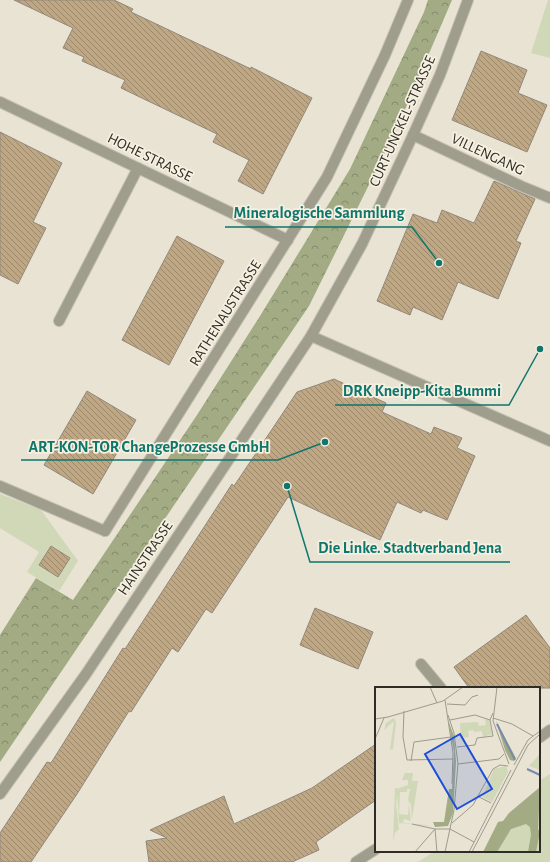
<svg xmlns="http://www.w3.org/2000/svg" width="550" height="862" viewBox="0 0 550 862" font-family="'Alegreya Sans',sans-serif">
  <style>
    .green { fill: #d0d8b8 }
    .forest { fill: url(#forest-crowns) }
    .building { fill: url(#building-back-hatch); stroke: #91887c }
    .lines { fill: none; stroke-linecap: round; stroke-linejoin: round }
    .lane-casing { stroke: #c3beb1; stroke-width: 12 }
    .street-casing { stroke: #c3beb1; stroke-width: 12 }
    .lane { stroke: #9f9d8b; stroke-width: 10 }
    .street { stroke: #9f9d8b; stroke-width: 10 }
    .labels { text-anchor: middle; stroke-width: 3.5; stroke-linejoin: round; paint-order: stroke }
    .street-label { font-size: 15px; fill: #2f2c27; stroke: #f6f0e0 }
    .inset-river { fill: none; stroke: #768bad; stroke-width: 2 }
    .inset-road { fill: none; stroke: #9e9a8e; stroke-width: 1 }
    .view { fill: #1d4ed8; fill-opacity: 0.15; stroke: #1d4ed8; stroke-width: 2 }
    .inset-edge { fill: none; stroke: #2f2c27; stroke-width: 2 }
    .leader { fill: none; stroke: #0f766e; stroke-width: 1.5 }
    .callout-dot { fill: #0f766e; stroke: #f6f0e0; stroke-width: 1.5 }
    .callout-label { font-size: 16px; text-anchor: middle; font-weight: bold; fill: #0f766e; stroke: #f6f0e0; stroke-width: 3.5; stroke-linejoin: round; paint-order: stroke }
  </style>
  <defs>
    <pattern id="forest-crowns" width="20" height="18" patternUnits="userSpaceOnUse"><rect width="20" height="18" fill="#a2ab83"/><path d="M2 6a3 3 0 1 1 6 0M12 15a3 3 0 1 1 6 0" fill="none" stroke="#848b6b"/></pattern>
    <pattern id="building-back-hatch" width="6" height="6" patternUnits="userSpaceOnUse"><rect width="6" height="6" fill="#c0a783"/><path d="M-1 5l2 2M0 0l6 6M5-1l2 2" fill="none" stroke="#9c886b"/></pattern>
  </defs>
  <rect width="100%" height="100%" fill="#e8e3d3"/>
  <g class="green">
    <path d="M 548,0 L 550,0 L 550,58 L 531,53 Z"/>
    <path d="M 0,494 L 41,510 L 78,561 L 59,591 L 27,572 L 39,552 L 0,528 Z"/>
    <path d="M 550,774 L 550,862 L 418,862 L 435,851 L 539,851 L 539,781 Z"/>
  </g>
  <path class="forest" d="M 428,0 L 452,0 L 397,128 L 309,306 L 0,762 L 0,635 L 36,578 L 73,600 L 197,415 L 260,316 L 350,169 L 424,12 Z"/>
  <g class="building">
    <path d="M 14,0 L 114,0 L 133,9 L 131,12 L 251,69 L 251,67 L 312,98 L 263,194 L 238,181 L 249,160 L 213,142 L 217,134 L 121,88 L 125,80 L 82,61 L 84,57 L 63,48 L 73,28 Z"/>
    <path d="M 481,51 L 527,70 L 518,93 L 547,105 L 527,152 L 452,120 Z"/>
    <path d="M 0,132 L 62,163 L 33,222 L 46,228 L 18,284 L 0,275 Z"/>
    <path d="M 494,181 L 535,199 L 516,241 L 521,243 L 498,299 L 458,282 L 442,320 L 413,307 L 410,315 L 377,301 L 413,214 L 437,223 L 442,210 L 474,223 Z"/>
    <path d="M 177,236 L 224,261 L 169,365 L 122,340 Z"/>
    <path d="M 334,379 L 386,403 L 382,412 L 431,434 L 434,427 L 462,438 L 457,448 L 475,456 L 447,520 L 423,510 L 421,513 L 397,502 L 380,540 L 288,497 L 212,613 L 206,609 L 178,652 L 172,648 L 131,712 L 129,711 L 77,794 L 31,862 L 0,862 L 0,833 L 47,762 L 51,763 L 123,648 L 125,649 L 232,484 L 234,486 L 297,392 Z"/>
    <path d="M 87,391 L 136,420 L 93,494 L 44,465 Z"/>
    <path d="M 51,546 L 70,558 L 58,577 L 39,565 Z"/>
    <path d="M 315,608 L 373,632 L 358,669 L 300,645 Z"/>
    <path d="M 526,615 L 550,648 L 550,688 L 469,688 L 454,667 Z"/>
    <path d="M 376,744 L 376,800 L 316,842 L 319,850 L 292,862 L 149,862 L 146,841 L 167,838 L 150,830 L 224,796 L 234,824 L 312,788 Z"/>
  </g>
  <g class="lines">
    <defs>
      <g id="lane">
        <path d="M 59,321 L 138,168"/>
        <path d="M 0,486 L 105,531"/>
        <path d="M 421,664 L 441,688"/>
      </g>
      <g id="street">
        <path d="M 0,102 L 288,240"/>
        <path d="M 413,135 L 521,186 L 550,198"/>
        <path d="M 311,336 L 550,441"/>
        <path d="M 105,531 L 327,177 L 385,55 L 408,0"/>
        <path d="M 539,738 L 550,730"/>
        <path d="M 0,794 L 86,674 L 311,336 L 362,244 L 413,135 L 440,75 L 468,0"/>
        <path d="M 356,862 L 376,849"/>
      </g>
    </defs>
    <use href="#lane" class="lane-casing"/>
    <use href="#street" class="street-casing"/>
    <use href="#lane" class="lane"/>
    <use href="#street" class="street"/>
  </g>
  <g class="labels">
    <g class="street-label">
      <text transform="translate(402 121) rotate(-66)" y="5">CURT-UNCKEL-STRASSE</text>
      <text transform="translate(488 154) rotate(25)" y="5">VILLENGANG</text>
      <text transform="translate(150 157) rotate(26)" y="5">HOHE STRASSE</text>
      <text transform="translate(225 313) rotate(-58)" y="5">RATHENAUSTRASSE</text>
      <text transform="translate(145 558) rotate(-56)" y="5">HAINSTRASSE</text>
    </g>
  </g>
  <g transform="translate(375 687)">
    <rect width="165" height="165" fill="#e8e3d3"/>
    <path d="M 19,31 L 21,36 L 18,62 L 15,63 L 19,34 L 9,43 L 11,36 ZM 110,32 L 114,33 L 117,47 L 108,50 L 107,44 L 99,45 L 98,43 L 93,44 L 94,50 L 86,51 L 85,36 L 103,35 L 104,39 L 111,38 ZM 165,67 L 165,83 L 154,79 ZM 131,79 L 133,85 L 117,115 L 107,110 L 119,82 ZM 30,86 L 38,86 L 37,94 L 43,94 L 37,132 L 36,118 L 33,113 L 35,102 L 32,102 L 32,105 L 25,105 L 24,127 L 33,128 L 34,117 L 36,134 L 29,132 L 28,136 L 52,138 L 55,139 L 24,136 L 22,105 L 24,101 L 33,98 L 33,93 L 27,93 ZM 20,101 L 23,101 L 21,118 L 24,142 L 20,146 L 18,155 ZM 165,109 L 165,165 L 117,165 L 128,143 Z" fill="#d0d8b8"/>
    <path d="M 73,33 L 79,49 L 81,75 L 78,126 L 73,139 L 60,140 L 58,135 L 69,135 L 74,102 L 77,102 L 79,65 ZM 121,34 L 141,71 L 139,74 L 135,73 L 130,63 ZM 165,100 L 163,142 L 165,145 L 161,165 L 153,165 L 156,148 L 155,140 L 151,137 L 136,142 L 122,165 L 108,165 L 123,135 L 128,134 L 134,126 Z" fill="#a2ab83"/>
    <path class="inset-river" d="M 122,37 L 140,73M 152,82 L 165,88"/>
    <path class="inset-road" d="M 55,0 L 62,16M 122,0 L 118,34 L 134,77M 70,13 L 78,66 L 77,97M 72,17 L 90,18 L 97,10 L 103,8M 29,24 L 28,50 L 32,73 L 78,72M 118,31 L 137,37 L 158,49M 0,32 L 13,30 L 68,14 L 88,0M 75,33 L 100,28 L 115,33M 0,52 L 9,31M 82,60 L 100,58 L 102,51 L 118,49 L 115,33 L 118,26M 36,74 L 39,55 L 76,50M 83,77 L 124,72 L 129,67M 139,78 L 153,53 L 165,44M 104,110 L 116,116M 77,136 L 98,118 L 118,82 L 125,78 L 133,79M 37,137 L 60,142 L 62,165M 40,165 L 60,142 L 75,142 L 99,155M 70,165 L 79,123 L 83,77 L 79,46 L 73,28M 94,165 L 136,83M 97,165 L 153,58 L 165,47"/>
    <path class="view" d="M 85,47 L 117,102 L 82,122 L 50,67 Z"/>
    <rect width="165" height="165" class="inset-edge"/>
  </g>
  <path class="leader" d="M439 263L412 227H225M540 349L509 405H335M325 442L278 460H21M287 486L310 562H510"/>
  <g class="callout-dot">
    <circle cx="439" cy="263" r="4"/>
    <circle cx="540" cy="349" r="4"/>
    <circle cx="325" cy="442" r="4"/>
    <circle cx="287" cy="486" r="4"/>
  </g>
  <g class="callout-label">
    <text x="319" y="218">Mineralogische Sammlung</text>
    <text x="422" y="396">DRK Kneipp-Kita Bummi</text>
    <text x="149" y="452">ART-KON-TOR ChangeProzesse GmbH</text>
    <text x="410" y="553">Die Linke. Stadtverband Jena</text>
  </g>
</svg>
